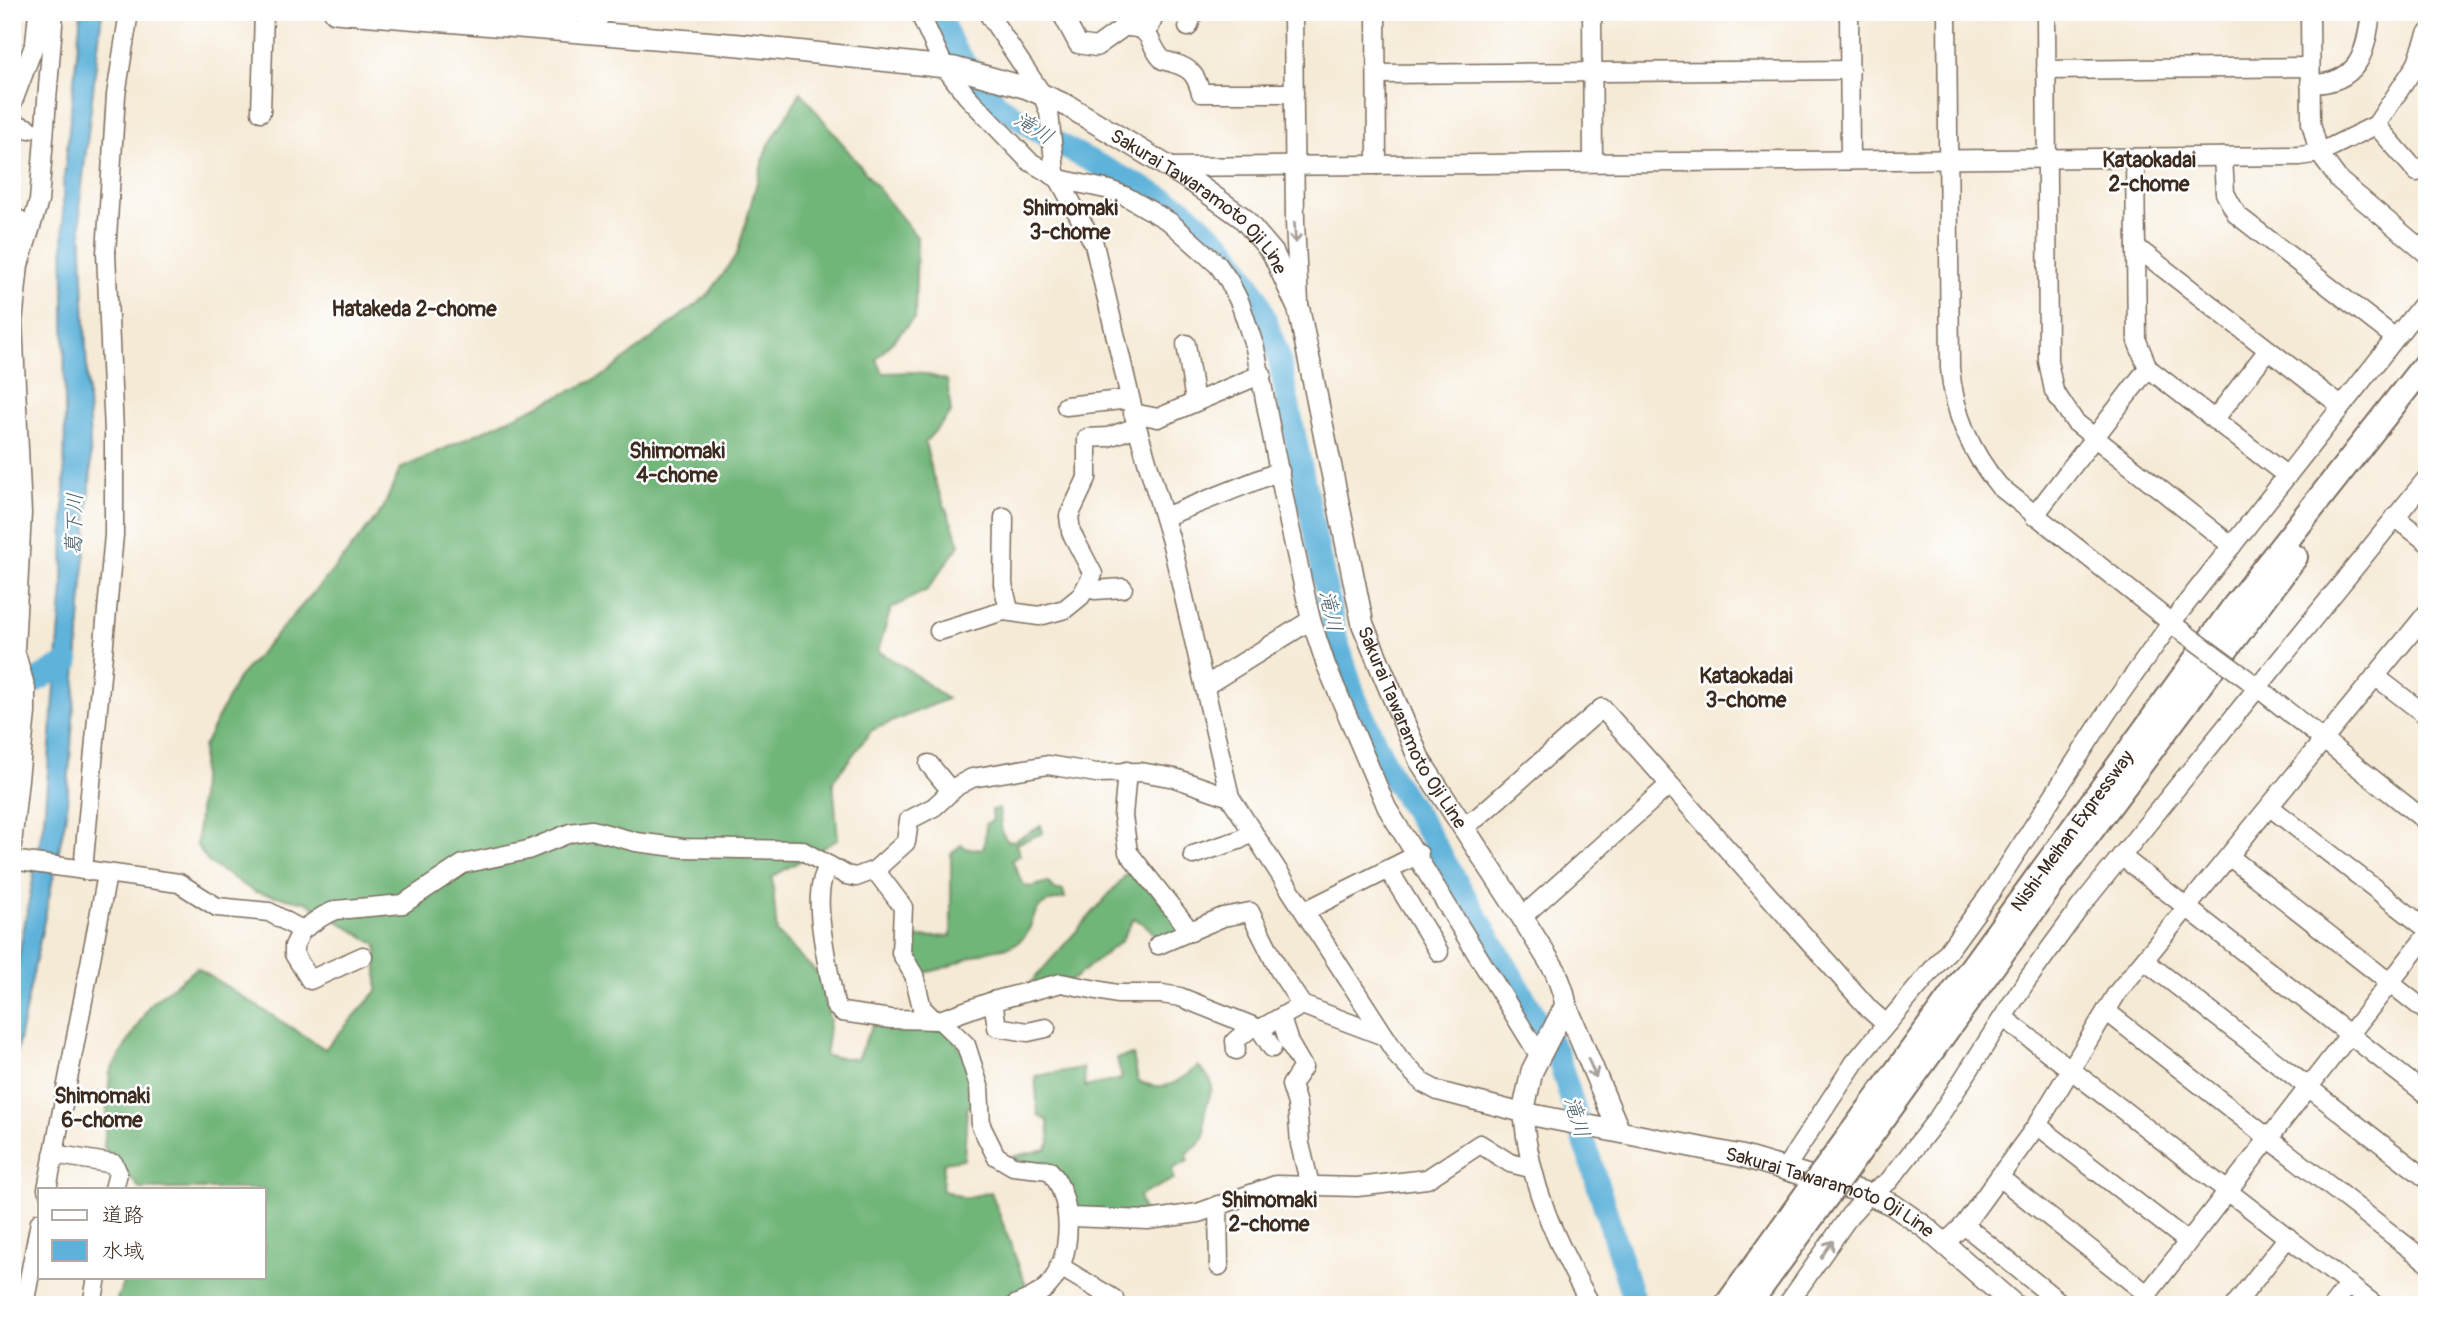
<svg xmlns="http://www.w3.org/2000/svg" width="2439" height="1317" viewBox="0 0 2439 1317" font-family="Pangolin,'Klee One',sans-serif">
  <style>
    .forest { fill: #71b679; stroke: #56704c; stroke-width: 2 }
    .water { fill: #5eb2da; stroke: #4c6e7c; stroke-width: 2 }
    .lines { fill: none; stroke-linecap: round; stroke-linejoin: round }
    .river { stroke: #5eb2da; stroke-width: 23 }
    .minor-casing { stroke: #7c6d5e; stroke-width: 21 }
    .major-casing { stroke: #7c6d5e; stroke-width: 24 }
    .highway-casing { stroke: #7c6d5e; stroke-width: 28 }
    .minor { stroke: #fff; stroke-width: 18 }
    .major { stroke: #fff; stroke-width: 21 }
    .highway { stroke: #fff; stroke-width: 24 }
    .minor-bridge-casing { stroke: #7c6d5e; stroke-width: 21; stroke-linecap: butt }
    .highway-bridge-casing { stroke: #7c6d5e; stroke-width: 28; stroke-linecap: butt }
    .minor-bridge { stroke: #fff; stroke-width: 18 }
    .highway-bridge { stroke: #fff; stroke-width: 24 }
    .oneway { stroke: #a79f9a }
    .labels { text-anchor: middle; stroke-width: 5; stroke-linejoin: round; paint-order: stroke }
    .street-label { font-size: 19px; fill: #3b2a1e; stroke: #fff }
    .water-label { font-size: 21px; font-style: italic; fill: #496069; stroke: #fff }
    .neighbourhood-label { font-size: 21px; font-weight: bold; fill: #3b2a1e; stroke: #fff }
  </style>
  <rect width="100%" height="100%" fill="#fff"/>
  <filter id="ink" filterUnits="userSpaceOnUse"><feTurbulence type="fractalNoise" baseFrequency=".0143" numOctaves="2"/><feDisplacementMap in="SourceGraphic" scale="14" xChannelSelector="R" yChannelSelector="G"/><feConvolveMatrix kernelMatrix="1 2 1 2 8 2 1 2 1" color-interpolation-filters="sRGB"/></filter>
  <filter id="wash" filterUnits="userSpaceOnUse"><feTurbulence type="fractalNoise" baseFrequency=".00686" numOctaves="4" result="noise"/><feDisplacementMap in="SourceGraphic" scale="28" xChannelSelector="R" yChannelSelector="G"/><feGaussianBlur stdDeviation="1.57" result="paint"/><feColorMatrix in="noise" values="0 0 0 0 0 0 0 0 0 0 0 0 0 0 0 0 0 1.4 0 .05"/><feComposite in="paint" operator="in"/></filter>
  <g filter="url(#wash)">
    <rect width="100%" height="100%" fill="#f5ead6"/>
    <g class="forest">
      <path d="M 801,92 L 917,237 L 915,317 L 876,359 L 883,373 L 917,372 L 947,380 L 951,413 L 925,442 L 933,477 L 960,544 L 927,590 L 891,608 L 878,651 L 909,670 L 947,699 L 872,730 L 833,781 L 838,839 L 772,877 L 777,933 L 818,974 L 830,1020 L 825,1056 L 857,1059 L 874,1021 C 890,1022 909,1020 925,1023 C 963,1031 974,1073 975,1106 L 967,1107 L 964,1159 L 944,1162 L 942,1190 L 965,1198 L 991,1192 L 1027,1288 L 1001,1305 L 115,1305 L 125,1277 L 264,1277 L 264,1189 L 140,1189 L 104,1148 L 110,1072 L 151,1003 L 197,968 L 325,1049 L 377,991 L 377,945 L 306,902 L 255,892 L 209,863 L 197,846 L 203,747 L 238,678 L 336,567 L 383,509 L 400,469 L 603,376 L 708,295 L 737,254 L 766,150 Z"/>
      <path d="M 999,809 L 1002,833 L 1007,840 L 1014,841 L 1041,826 L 1043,833 L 1016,844 L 1020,855 L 1012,860 L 1023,885 L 1031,887 L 1048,882 L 1054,890 L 1063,890 L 1065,898 C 1023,904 1040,923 1021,940 C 1011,949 997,948 985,952 C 962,959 944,972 918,973 L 907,938 L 951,936 L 951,854 L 961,845 L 968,849 L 984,848 L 986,824 L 993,820 L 992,810 Z"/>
      <path d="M 1132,868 L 1185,930 L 1158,940 L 1149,928 L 1134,918 L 1121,941 L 1072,980 L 1027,987 Z"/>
      <path d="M 1133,1055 L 1138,1081 C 1165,1093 1177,1083 1198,1066 C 1220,1087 1211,1086 1205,1111 C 1199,1135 1218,1131 1187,1154 L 1188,1161 L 1172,1169 L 1174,1179 L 1139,1196 L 1145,1215 L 1072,1213 L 1054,1169 L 1007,1158 L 1046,1149 L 1050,1143 L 1048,1121 L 1038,1115 L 1035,1076 L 1083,1068 L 1085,1087 L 1122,1079 L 1117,1058 Z"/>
    </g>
    <path class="water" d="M 81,12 L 102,12 L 80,203 L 91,471 L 66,816 L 12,1074 L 12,992 L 44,820 L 63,588 L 65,413 L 63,188 Z"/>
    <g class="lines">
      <g class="river">
        <path d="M 937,12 L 955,50 L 999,106 L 1064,147 L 1180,207 L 1227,249 L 1256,295 L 1278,354 L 1336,638 L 1356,700 L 1391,776 L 1427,831 L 1557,1053 L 1635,1305"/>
        <path d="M 12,695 L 68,662"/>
      </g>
    </g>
  </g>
  <g filter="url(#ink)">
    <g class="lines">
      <defs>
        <g id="minor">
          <path d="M 919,12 L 944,66 L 967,96 L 1029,161 L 1059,179 L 1110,190 L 1127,197 L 1170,222 L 1218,265 L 1229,281 L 1240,303 L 1255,348 L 1289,523 L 1311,620 L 1326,665 L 1387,808 L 1539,1055"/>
          <path d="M 987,12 L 1042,94 L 1049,112 L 1055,172 L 1094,244 L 1137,427 L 1172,545 L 1230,797 L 1399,1058 L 1423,1083 L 1438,1091 L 1523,1113 C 1530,1187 1555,1240 1591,1305"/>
          <path d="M 1061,12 L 1078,44 L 1096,47 L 1124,27"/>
          <path d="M 1120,12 L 1124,27 C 1155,26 1147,45 1163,60 C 1165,61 1171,62 1173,63 C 1191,68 1196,75 1201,93 L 1294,93"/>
          <path d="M 1293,12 L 1295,222 L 1299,303"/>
          <path d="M 1376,12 L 1377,165"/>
          <path d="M 1592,12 L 1593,162"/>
          <path d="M 1849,12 L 1850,160"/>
          <path d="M 1947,12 L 1950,368 C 1954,414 1970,451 1999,486 L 2179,629"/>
          <path d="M 2046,12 L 2048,361 L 2054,391 L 2075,422 L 2232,546"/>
          <path d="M 2310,12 L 2311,123 L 2319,153 L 2376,125 L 2416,65 L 2427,34"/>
          <path d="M 1188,27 L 1194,12"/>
          <path d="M 581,33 L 605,12"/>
          <path d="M 1147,33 L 1156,12"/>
          <path d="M 2046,70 L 2310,67"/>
          <path d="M 1377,74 L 1850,70"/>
          <path d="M 2310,84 C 2359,84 2366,53 2371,12"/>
          <path d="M 12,104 L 35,43 L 38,12"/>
          <path d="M 261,112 L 264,12"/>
          <path d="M 12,122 L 29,129"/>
          <path d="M 2376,125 L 2417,172 L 2427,165"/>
          <path d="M 2223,157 L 2225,193 L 2237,215 L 2394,337"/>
          <path d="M 1168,167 L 2300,156 L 2319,153 L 2339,180 L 2427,254"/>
          <path d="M 12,220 L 20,220"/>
          <path d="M 2136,247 L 2341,406"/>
          <path d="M 1186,344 L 1195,402"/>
          <path d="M 2148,368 L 2287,476"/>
          <path d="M 1066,406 L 1130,399"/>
          <path d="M 1133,413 L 1158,418 L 1262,374"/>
          <path d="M 2214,420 L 2268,350"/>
          <path d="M 2034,516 L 2148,368 L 2137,341 L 2135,158"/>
          <path d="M 1004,517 L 1003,584 L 1009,610"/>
          <path d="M 1164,517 L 1280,471"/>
          <path d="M 2395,517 L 2427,542"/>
          <path d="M 1087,586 L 1095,590 L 1123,588"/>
          <path d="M 939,631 L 1004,611 L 1039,616 L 1065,609 L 1081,596 L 1093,574 L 1071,532 L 1069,516 L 1087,478 L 1087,438 L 1108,437 L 1137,427"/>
          <path d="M 2375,676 L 2427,716"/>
          <path d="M 2248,680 L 2427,822"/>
          <path d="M 1205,686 L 1311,620"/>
          <path d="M 929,764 L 951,791"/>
          <path d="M 1127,771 L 1123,816 L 1128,852 L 1191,932"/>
          <path d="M 2270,807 L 2427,929"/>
          <path d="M 1462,827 L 1478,817 L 1602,708 L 1870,1010 L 1886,1024"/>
          <path d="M 12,845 L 26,713 L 26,689 L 15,650 L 22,513 L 13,322 L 19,265 L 39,201 L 54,12"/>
          <path d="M 1193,855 L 1239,840 L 1253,832"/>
          <path d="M 2121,856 L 2427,1095"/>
          <path d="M 2230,857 L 2427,1012"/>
          <path d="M 12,860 L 179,883 L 217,907 L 269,912 L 302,930"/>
          <path d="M 830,866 C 806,889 831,974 835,1006 L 842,1012 L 891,1019 L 940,1020 L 993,1001 L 1061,983 L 1117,994 L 1162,994 L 1180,997 L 1260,1029 L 1302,1005"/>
          <path d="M 1388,869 L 1439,952"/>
          <path d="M 83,870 L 114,535 L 114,432 L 106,253 L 116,95 L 129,12"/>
          <path d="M 875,870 L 903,907 L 901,953 L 914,975 L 922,1008 L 934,1020"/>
          <path d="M 1307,910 L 1419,854"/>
          <path d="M 1522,917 L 1668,786"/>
          <path d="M 1158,945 L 1223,917 L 1250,912 L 1279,970 L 1302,1005 L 1384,1036"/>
          <path d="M 363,956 L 310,980 L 294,954 L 294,946 L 302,930 L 323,916 L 336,910 L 403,904 L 463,864 L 528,850 L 570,833 L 592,830 L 636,842 L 683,848 L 801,850 L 846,875 L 856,877 L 875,870 L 906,842 L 909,820 L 934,807 L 957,786 L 972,778 L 1048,765 L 1096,773 L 1141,772 L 1175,778 L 1230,797"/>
          <path d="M 2145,961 L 2427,1179"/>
          <path d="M 993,1001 L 997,1027 L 1028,1032 L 1046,1028"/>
          <path d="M 2106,1011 L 2427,1262"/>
          <path d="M 1281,1018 L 1289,1043 L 1303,1067 L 1291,1085 L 1297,1104 L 1300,1144 L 1310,1185"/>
          <path d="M 2004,1018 L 2375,1305"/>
          <path d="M 940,1020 L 966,1045 L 979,1086 L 981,1126 L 996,1156 L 1013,1166 L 1049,1170 C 1074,1197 1074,1258 1048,1286 C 1039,1295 1027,1300 1015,1305"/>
          <path d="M 1260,1029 L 1272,1048"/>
          <path d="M 1236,1050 L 1235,1041 L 1252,1027"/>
          <path d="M 2037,1125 L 2187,1241"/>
          <path d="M 53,1154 L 114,1164 L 118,1173 L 114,1189"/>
          <path d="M 1786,1167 L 1855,1062 L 1948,951 L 1991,892 L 2108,711 L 2171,623 L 2427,298"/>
          <path d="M 47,1189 L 107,875"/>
          <path d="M 1218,1205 L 1219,1266"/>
          <path d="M 1070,1217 L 1148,1220 L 1198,1213 L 1276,1185 L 1357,1187 L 1427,1179 L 1480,1144 L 1510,1163 L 1530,1168"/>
          <path d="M 1964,1225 L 2063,1305"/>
          <path d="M 1944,1244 L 1964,1225 L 1999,1177"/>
          <path d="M 1059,1266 L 1114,1299"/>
          <path d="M 2147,1294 L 1999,1177 L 2037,1125 L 2117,993 L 2427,613"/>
          <path d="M 24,1305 L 40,1222"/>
          <path d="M 92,1305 L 97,1277"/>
          <path d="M 1787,1305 L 1850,1215 L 1869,1194 L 1889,1181 L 1938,1118 L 2025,983 L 2081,906 L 2427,478"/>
          <path d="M 2139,1305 L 2427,935"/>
          <path d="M 2235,1305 L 2288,1237"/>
          <path d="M 2333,1305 L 2349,1284"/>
        </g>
        <g id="major">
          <path id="s1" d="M 335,12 L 740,45 L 955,68 L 1027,88 L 1068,106 L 1193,182 L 1243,218 L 1273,253 L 1299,310 L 1363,625 L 1420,761 L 1522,917 L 1556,972 L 1563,992 L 1566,1005 L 1532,1071 L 1523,1113 L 1741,1156 L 1869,1194 L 1893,1205 L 1925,1227 L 2014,1305"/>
          <path d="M 1566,1005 L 1619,1131"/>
        </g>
        <g id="highway">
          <path id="s2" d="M 1827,1167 L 2234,607 L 2427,362"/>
          <path d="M 1845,1171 L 2072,856 L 2295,557"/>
          <path d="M 1727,1305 L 1811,1188"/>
          <path d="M 1748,1305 L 1829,1193"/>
        </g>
      </defs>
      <use href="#minor" class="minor-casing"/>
      <use href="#major" class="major-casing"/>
      <use href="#highway" class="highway-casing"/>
      <use href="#minor" class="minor"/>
      <use href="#major" class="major"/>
      <use href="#highway" class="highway"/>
      <defs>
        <path id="minor-bridge" d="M 2179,629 L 2247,679"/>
        <g id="highway-bridge">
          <path d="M 1811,1188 L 1827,1167"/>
          <path d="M 1829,1193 L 1845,1171"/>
        </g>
      </defs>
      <use href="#minor-bridge" class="minor-bridge-casing"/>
      <use href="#highway-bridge" class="highway-bridge-casing"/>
      <use href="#minor-bridge" class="minor-bridge"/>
      <use href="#highway-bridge" class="highway-bridge"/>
    </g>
    <defs><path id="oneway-shaft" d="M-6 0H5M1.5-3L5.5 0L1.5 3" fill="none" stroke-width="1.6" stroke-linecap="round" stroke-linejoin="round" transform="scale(1.75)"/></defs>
    <g class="oneway">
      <use href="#oneway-shaft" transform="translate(1295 233) rotate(87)"/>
      <use href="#oneway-shaft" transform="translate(1592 1068) rotate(67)"/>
      <use href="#oneway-shaft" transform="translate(1827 1249) rotate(-55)"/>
    </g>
  </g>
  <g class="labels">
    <g class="street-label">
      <text dy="7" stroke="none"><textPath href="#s1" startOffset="906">Sakurai Tawaramoto Oji Line</textPath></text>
      <text dy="7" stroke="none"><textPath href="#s1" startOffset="1494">Sakurai Tawaramoto Oji Line</textPath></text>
      <text dy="7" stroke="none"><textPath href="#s2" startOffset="416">Nishi-Meihan Expressway</textPath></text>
      <text dy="7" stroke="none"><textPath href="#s1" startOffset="2249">Sakurai Tawaramoto Oji Line</textPath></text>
    </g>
    <g class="water-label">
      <text transform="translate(1034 128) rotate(32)" y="7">滝川</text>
      <text transform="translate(74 524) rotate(-88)" y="7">葛下川</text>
      <text transform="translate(1331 611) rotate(78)" y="7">滝川</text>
      <text transform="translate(1577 1117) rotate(73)" y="7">滝川</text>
    </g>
    <g class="neighbourhood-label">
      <text x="2149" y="167">Kataokadai<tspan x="2149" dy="24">2-chome</tspan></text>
      <text x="1070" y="215">Shimomaki<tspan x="1070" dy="24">3-chome</tspan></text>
      <text x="414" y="316">Hatakeda 2-chome</text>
      <text x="677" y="458">Shimomaki<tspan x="677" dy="24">4-chome</tspan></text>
      <text x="1746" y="683">Kataokadai<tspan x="1746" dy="24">3-chome</tspan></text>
      <text x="102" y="1103">Shimomaki<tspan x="102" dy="24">6-chome</tspan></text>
      <text x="1269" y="1207">Shimomaki<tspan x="1269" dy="24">2-chome</tspan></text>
    </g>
  </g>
  <rect width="2439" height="1317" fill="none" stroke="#fff" stroke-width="42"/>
  <rect x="38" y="1188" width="228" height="91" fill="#ffffff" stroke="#b1aaa5" stroke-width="2"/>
  <rect x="52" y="1210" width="35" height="10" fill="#ffffff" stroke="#b1aaa5" stroke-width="2"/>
  <text x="102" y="1222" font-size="21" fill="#3b2a1e">道路</text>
  <rect x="52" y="1240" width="35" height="21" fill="#5eb2da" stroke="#b1aaa5" stroke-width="2"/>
  <text x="102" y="1258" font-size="21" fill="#3b2a1e">水域</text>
</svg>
